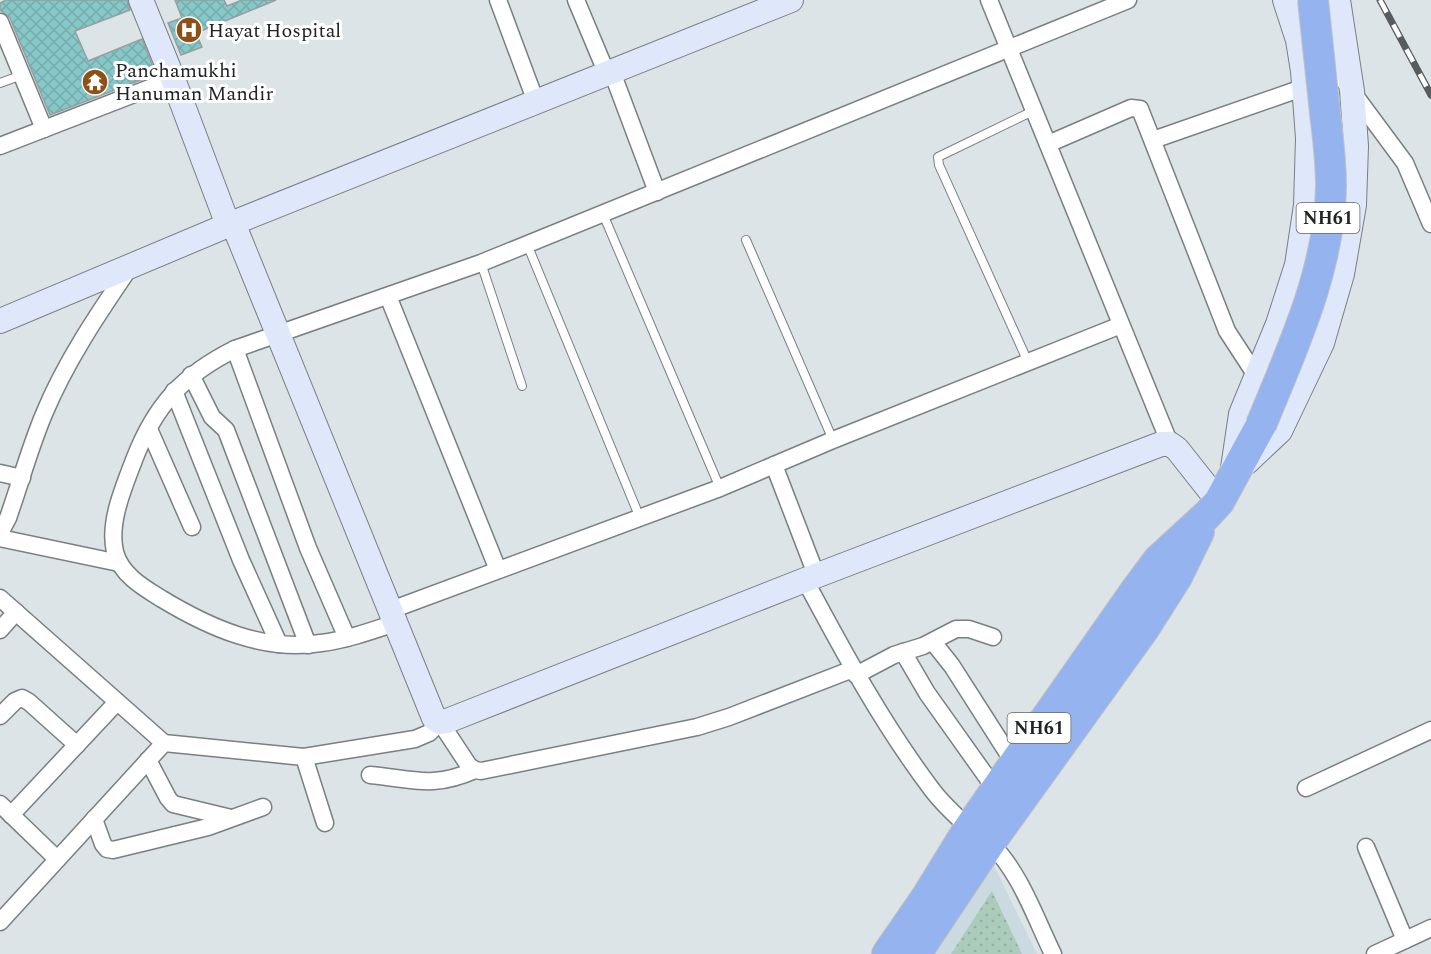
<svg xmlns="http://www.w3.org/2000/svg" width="1431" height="954" viewBox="0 0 1431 954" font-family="Spectral,serif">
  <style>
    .built { fill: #cbd9e0 }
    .park { fill: url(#park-dots) }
    .building { fill: url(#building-cross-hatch); stroke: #979f9f; stroke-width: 1.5 }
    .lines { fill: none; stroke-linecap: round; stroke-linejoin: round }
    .lane-casing { stroke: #797f82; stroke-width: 10 }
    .street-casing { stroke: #797f82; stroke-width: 19 }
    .secondary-casing { stroke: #797f82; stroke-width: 26 }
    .highway-casing { stroke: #c1c2c2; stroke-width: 32 }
    .lane { stroke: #fff; stroke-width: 8 }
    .street { stroke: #fff; stroke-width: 16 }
    .secondary { stroke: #dfe8fa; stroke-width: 24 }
    .highway { stroke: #95b4ef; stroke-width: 30 }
    .rail-casing { stroke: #585c5e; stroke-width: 7 }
    .rail { stroke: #fff; stroke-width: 4.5; stroke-dasharray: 14; stroke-linecap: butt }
    .highway-bridge-casing { stroke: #c1c2c2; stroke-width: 32; stroke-linecap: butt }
    .highway-bridge { stroke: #95b4ef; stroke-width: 30 }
    .labels { text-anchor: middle; stroke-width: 6; stroke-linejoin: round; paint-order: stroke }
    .shield { fill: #fff; stroke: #646666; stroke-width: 1.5 }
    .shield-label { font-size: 18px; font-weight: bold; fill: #212425 }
    .poi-label { font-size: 20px; fill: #212425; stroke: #fff; text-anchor: start }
  </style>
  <defs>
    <pattern id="park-dots" width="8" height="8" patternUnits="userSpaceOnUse" patternTransform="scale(1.5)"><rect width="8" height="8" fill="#abccba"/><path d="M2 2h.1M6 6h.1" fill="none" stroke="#93afa0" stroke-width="1.8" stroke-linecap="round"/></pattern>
    <pattern id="building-cross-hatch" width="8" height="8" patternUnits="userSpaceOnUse" patternTransform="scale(1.5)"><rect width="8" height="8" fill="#86c8c7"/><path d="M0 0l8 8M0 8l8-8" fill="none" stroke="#73acab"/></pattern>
  </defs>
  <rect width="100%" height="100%" fill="#dde4e7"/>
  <path class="built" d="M 992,862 L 1037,954 L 933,954 Z"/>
  <path class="park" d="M 992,891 L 1022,954 L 951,954 Z"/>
  <g class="building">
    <path d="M 6,0 L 127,0 L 130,10 L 75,31 L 88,61 L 142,39 L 156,74 L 50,115 L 10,18 L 0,10 L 0,3 Z"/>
    <path d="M 175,0 L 224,0 L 227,6 L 242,0 L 276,0 L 196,33 L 202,47 L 181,55 L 168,23 L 182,18 Z"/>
  </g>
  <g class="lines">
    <defs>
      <g id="lane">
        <path d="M 0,83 L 22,75"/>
        <path d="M 603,214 L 720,488"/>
        <path d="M 746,240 L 833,440"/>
        <path d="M 527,244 L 640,518"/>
        <path d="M 481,263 L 522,386"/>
        <path d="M 1028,362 L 939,165 L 938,157 L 1033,111"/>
      </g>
      <g id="street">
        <path d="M 498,0 L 536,102"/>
        <path d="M 576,0 L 607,74"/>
        <path d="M 989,0 L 1170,444"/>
        <path d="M 0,22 L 44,129"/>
        <path d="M 1322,51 L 1405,163 L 1431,224"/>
        <path d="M 612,72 L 657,192"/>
        <path d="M 1153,140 L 1305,87"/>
        <path d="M 1048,144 L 1131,108 L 1140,109 L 1227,331 L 1257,377"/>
        <path d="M 0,146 L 173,79"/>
        <path d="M 388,296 L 498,570"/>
        <path d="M 235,349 L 308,548 L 347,638"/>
        <path d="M 191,375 L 212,417 L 226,430 L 308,645"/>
        <path d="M 174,391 L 241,560 L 279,644"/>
        <path d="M 149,429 L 192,527"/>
        <path d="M 774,465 L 817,577"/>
        <path d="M 0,473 L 22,478"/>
        <path d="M 0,533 L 8,518 C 20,484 30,447 44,414 C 66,361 98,314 130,267"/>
        <path d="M 0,538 L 119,563"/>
        <path d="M 805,580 C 844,653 883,725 933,791 C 943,804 956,816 968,827 C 975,832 984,837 990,843 C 1020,872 1035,917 1053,954"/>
        <path d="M 0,598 L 164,743 L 304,757 L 415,739 L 429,733 L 440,722 L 469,766 L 475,770 L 481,771 L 697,727 L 729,717 L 853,669"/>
        <path d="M 391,610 L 720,488 L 833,440 L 1121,325"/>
        <path d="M 395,623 C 371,631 346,640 321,643 C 264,652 210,628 162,599 C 144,588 121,575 115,552 C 108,522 124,487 134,460 C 155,405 183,375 235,349 L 481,263 L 1128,0"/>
        <path d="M 0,630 L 16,612"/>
        <path d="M 933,642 L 952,666 L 1014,763"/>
        <path d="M 903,652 L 927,693 L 996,790"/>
        <path d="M 856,675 L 894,655 L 923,646 L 956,629 L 969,629 L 993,637"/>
        <path d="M 0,716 L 15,701 L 22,698 L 29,702 L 77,745"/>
        <path d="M 304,757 L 325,823"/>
        <path d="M 148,760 L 168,798 L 173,804 L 231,818"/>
        <path d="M 370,775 C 414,779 432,789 475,770"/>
        <path d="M 1306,788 L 1431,730"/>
        <path d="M 0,804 L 57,859"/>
        <path d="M 11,815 L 117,702"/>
        <path d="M 94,819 L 103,844 L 107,849 L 113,850 L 208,827 L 263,807"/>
        <path d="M 1366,847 L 1405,940"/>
        <path d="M 0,922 L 164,743"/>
        <path d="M 1375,954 L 1431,928"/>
      </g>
      <g id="secondary">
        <path d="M 141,0 L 173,79 L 228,225"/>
        <path d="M 233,223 L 434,718 L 440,722 L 447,721 L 805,580 L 1161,444 L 1170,444 L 1177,449 L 1219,502"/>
        <path d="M 0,321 L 233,223 L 791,0"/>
        <path d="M 1247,462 L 1280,431 L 1322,343 L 1342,274 L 1354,205 L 1356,146 L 1352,91 L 1338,0"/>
        <path d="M 1233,468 L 1241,414 L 1278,324 L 1297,265 L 1306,205 L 1308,138 L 1303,71 L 1298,40 L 1285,0"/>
      </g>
      <g id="highway">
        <path d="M 887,954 L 927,896 L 969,828 L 1135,591 L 1158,560 L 1207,515 L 1219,502 L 1261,425"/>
        <path d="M 916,954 L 990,843 L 1144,629 L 1177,577 L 1199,532"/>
      </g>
    </defs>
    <use href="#lane" class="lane-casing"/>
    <use href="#street" class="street-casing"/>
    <use href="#secondary" class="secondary-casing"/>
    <use href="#highway" class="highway-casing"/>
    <use href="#lane" class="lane"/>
    <use href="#street" class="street"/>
    <use href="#secondary" class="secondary"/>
    <use href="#highway" class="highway"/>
    <defs>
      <path id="rail" d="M 1380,0 L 1431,95"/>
    </defs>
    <use href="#rail" class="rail-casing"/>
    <use href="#rail" class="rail"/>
    <defs>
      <path id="highway-bridge" d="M 1261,425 C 1292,349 1330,269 1331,186 C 1331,162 1328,137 1325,113 C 1321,75 1317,38 1313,0"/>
    </defs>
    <use href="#highway-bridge" class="highway-bridge-casing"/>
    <use href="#highway-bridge" class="highway-bridge"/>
  </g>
  <defs>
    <symbol id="hospital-disc" viewBox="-11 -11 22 22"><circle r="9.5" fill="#8e5015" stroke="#fff"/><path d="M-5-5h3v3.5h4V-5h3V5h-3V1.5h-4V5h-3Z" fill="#fff"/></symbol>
    <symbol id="temple-disc" viewBox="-11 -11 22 22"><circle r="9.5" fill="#8e5015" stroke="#fff"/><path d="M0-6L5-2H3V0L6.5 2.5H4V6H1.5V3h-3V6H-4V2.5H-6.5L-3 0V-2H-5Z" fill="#fff"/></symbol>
  </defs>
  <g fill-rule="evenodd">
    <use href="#hospital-disc" x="174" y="15" width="30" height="30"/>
    <use href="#temple-disc" x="80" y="67" width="30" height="30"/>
  </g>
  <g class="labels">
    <g class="shield">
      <rect x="1296.5" y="203" width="63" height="30" rx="4.5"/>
      <rect x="1007.5" y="713" width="63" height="30" rx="4.5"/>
    </g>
    <g class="shield-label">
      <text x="1328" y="224">NH61</text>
      <text x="1039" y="734">NH61</text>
    </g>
    <g class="poi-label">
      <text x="208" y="37">Hayat Hospital</text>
      <text x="115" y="77">Panchamukhi<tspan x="115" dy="23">Hanuman Mandir</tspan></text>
    </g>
  </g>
</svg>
